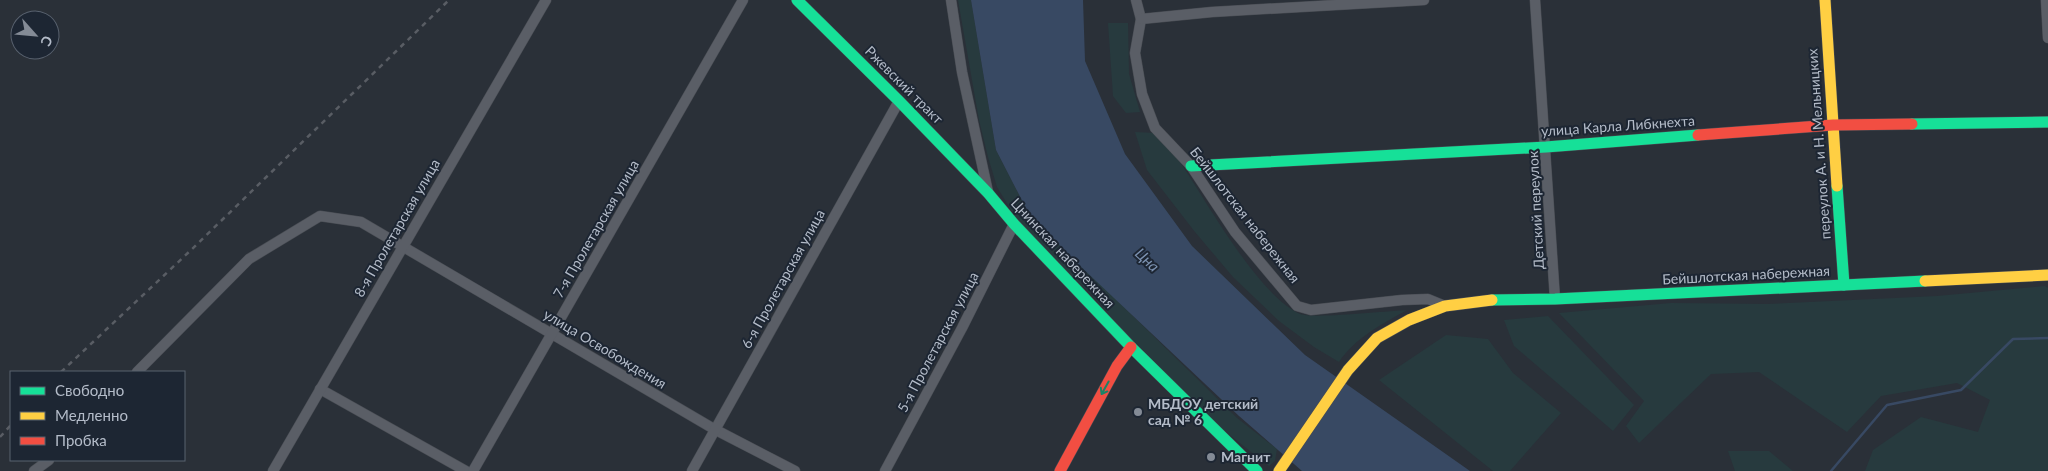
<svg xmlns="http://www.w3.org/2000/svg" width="2048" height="471" viewBox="0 0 2048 471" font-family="Lato,sans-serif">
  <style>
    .green { fill: #273a3e }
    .water { fill: #384963 }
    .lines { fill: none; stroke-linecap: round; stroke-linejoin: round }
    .stream { stroke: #384963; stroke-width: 2.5 }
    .street-casing { stroke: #484c53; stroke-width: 11 }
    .fast-casing { stroke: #484c53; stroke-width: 12 }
    .slow-casing { stroke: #484c53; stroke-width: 12 }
    .jam-casing { stroke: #484c53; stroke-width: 12 }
    .street { stroke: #5a5e66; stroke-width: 10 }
    .fast { stroke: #16e098; stroke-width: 11 }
    .slow { stroke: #ffcf43; stroke-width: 11 }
    .jam { stroke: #f24e42; stroke-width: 11 }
    .rail { stroke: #595d64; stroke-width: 2.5; stroke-dasharray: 5 5; stroke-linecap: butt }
    .oneway { stroke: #1a8366 }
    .poi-dot { fill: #848b96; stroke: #1d2633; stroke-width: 2 }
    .labels { text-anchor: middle; stroke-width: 4; stroke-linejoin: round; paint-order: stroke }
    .street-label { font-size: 14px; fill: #b4bcc9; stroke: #1d2633 }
    .poi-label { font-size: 14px; font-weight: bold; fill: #b4bcc9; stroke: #1d2633; text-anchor: start }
    .water-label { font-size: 15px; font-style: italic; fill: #7c92b1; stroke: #1d2633 }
  </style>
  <rect width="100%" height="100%" fill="#2a3038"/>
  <g class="green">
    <path d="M 958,0 L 971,0 L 996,150 L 1029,214 L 1237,418 L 1277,449 L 1275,461 L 1269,466 L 1217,425 L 1122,329 L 1087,290 L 1072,277 L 1016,218 L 997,187 L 988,157 L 979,120 Z"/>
    <path d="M 1108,23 L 1128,23 L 1129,74 L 1140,112 L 1126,113 L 1113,96 Z"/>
    <path d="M 1135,132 L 1156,133 C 1164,142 1173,152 1180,162 C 1207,202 1258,295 1300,314 C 1313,319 1388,311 1407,310 C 1382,324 1355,338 1339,362 L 1314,347 L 1279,321 L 1233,277 L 1195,232 L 1147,170 Z"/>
    <path d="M 2045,286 L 2048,288 L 2048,471 L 1865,471 L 1873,450 L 1921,417 L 1978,432 L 1990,400 L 1957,383 L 1881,396 L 1847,432 L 1759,372 L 1711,374 L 1639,443 L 1626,426 L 1644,401 L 1559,313 L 1671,303 L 1767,304 L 1937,296 Z"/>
    <path d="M 1548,316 L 1634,405 L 1613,431 L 1514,346 L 1504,320 Z"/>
    <path d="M 1446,335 L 1488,339 L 1513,373 L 1561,413 L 1510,471 L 1493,471 L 1379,380 Z"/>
    <path d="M 1728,451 L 1769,451 L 1793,471 L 1735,471 Z"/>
  </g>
  <path class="water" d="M 971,0 L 1083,0 L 1085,61 L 1125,154 L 1192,246 L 1305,355 L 1470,471 L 1302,471 L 1239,416 L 1079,265 L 1029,214 L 996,150 Z"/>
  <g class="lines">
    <path class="stream" d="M 1831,471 L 1887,405 L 1961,390 L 2013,339 L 2048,338"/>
    <defs>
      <g id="street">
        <path d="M 951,0 L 962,72 L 988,192"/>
        <path d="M 1136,0 L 1141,19 L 1135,53 L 1142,94 L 1155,128 L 1191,166 L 1235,232 L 1297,306 L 1311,310 L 1402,300 L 1428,299 L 1445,306"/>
        <path d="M 1535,0 L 1555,299"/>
        <path d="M 2046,0 L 2048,38"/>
        <path d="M 1141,19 L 1212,12 L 1424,0"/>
        <path d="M 137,372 L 249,259 L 320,216 L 361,222 L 714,429 L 795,471"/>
        <path d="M 320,389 L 466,471"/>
        <path d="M 34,471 L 49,460"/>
        <path d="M 273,471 L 546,0"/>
        <path d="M 473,471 L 743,0"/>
        <path d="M 692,471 L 899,101"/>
        <path d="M 885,471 L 962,328 L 1014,224"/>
      </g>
      <g id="fast">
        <path d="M 797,0 L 899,101 L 988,193 L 1014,224 L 1131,347 L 1257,471"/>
        <path d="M 1912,124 L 2048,122"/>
        <path d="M 1191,166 L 1546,147 L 1698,135"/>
        <path d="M 1837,186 L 1844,285"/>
        <path d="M 1492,300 L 1555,299 L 1925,281"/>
      </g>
      <g id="slow">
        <path d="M 1825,0 L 1837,186"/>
        <path d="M 1925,281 L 2048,275"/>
        <path d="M 1279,471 L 1348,370 L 1377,338 L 1409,320 L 1445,306 L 1492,300"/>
      </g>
      <g id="jam">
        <path d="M 1698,135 L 1833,125 L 1912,124"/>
        <path d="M 1060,471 L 1117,366 L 1131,347"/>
      </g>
    </defs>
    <use href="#street" class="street-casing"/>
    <use href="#fast" class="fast-casing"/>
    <use href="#slow" class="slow-casing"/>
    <use href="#jam" class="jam-casing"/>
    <use href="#street" class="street"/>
    <use href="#fast" class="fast"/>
    <use href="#slow" class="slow"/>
    <use href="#jam" class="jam"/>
    <g class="rail">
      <path d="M 61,372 L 190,251 L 449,0"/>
      <path d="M 0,437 L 11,425"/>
    </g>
  </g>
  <defs><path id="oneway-shaft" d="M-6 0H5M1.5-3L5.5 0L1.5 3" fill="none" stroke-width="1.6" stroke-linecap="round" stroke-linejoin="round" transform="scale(1.25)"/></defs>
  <use class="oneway" href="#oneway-shaft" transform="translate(1105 388) rotate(119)"/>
  <g class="poi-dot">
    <circle cx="1138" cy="412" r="5"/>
    <circle cx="1211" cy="457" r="5"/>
  </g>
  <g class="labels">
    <g class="street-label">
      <text transform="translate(904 85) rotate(45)" y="5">Ржевский тракт</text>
      <text transform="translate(1618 126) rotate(-4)" y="5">улица Карла Либкнехта</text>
      <text transform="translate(1819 144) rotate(-94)" y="5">переулок А. и Н. Мельницких</text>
      <text transform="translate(1536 210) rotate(-93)" y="5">Детский переулок</text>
      <text transform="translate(1245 215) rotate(52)" y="5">Бейшлотская набережная</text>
      <text transform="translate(397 228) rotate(-60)" y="5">8-я Пролетарская улица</text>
      <text transform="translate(596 229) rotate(-60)" y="5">7-я Пролетарская улица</text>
      <text transform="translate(1063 253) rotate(47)" y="5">Цнинская набережная</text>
      <text transform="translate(1746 275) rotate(-3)" y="5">Бейшлотская набережная</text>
      <text transform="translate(783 279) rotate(-61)" y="5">6-я Пролетарская улица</text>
      <text transform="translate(938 342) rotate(-62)" y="5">5-я Пролетарская улица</text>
      <text transform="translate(605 349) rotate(31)" y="5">улица Освобождения</text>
    </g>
    <g class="poi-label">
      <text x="1148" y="409">МБДОУ детский<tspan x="1148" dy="16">сад № 6</tspan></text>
      <text x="1221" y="462">Магнит</text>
    </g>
    <g class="water-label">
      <text transform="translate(1147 260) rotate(43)" y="5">Цна</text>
    </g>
  </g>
  <rect x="10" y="371" width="175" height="90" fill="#1d2633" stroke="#59626f"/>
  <rect x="20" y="387" width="25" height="8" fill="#16e098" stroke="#59626f"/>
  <text x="55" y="396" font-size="15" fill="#b4bcc9">Свободно</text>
  <rect x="20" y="412" width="25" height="8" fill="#ffcf43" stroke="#59626f"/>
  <text x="55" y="421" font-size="15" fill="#b4bcc9">Медленно</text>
  <rect x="20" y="437" width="25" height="8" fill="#f24e42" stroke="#59626f"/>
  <text x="55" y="446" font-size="15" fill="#b4bcc9">Пробка</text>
  <g transform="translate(35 35) rotate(117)"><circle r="24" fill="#1d2633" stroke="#59626f"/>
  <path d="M0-4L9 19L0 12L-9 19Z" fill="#848b96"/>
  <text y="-8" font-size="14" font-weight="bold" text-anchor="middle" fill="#b4bcc9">С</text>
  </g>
</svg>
